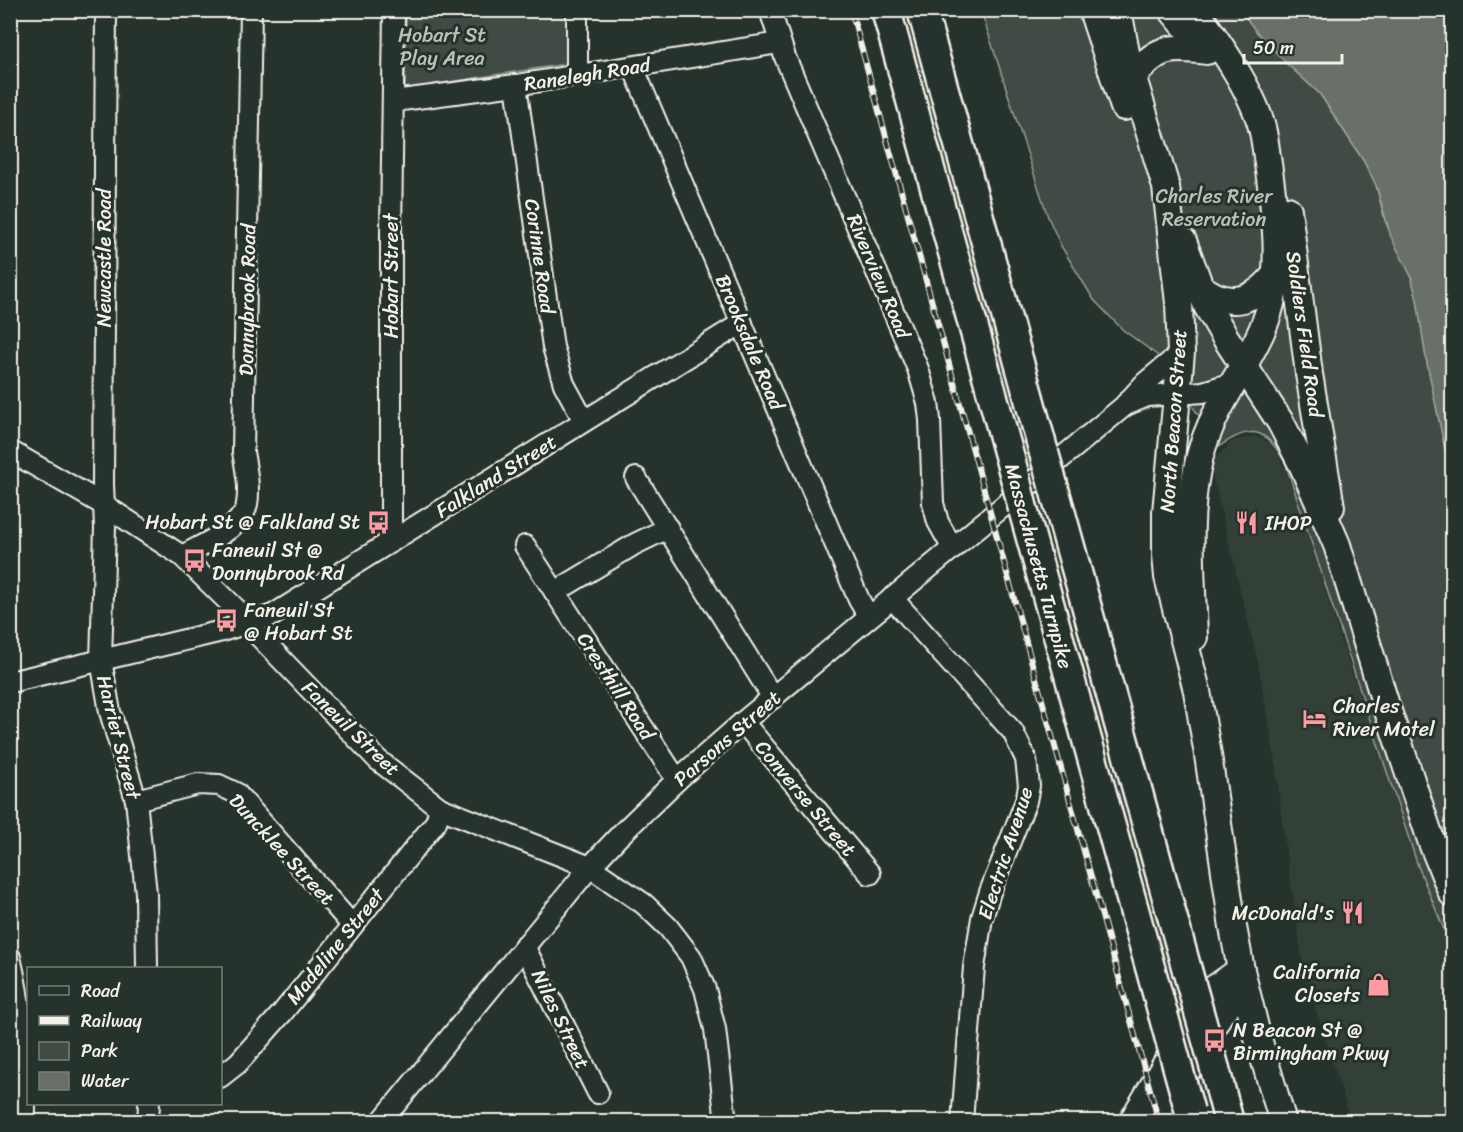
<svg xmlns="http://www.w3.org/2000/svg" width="1463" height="1132" viewBox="0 0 1463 1132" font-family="Sriracha,sans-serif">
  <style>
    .built { fill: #333f39 }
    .green { fill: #414b45; stroke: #9a9e96; stroke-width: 1.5 }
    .water { fill: #676f68; stroke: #9fa39b; stroke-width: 1.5 }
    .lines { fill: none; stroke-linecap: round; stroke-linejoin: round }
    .minor-casing { stroke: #f4f1e8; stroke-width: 24 }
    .major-casing { stroke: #f4f1e8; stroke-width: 30 }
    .highway-casing { stroke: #f4f1e8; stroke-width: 33 }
    .minor { stroke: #26332d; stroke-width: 20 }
    .major { stroke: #26332d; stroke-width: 26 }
    .highway { stroke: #26332d; stroke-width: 28 }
    .rail-casing { stroke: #f4f1e8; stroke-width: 6 }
    .rail { stroke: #26332d; stroke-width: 4; stroke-dasharray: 11; stroke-linecap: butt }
    .highway-bridge-casing { stroke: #f4f1e8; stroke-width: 33; stroke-linecap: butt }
    .highway-bridge { stroke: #26332d; stroke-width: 28 }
    .labels { text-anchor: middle; stroke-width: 6; stroke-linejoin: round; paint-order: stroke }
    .park-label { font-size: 20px; fill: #bebfb7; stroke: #26332d }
    .street-label { font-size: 20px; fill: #f4f1e8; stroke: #26332d }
    .poi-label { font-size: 20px; fill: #f4f1e8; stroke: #26332d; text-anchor: start }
  </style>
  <rect width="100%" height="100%" fill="#26332d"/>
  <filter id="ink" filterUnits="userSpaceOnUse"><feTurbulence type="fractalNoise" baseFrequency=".0167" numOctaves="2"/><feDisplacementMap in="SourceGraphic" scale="12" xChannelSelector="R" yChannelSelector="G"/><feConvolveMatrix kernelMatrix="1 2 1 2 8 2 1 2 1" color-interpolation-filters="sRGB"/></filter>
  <g filter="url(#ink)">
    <path class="built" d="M 1254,436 L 1264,439 L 1271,445 L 1278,454 L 1295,492 L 1340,638 L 1397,801 L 1452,942 L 1452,1121 L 1351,1121 L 1312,997 L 1302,958 L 1283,831 L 1275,759 L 1258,663 L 1212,473 L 1215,459 L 1232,441 Z"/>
    <g class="green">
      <path d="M 419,10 L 566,11 L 566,64 L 405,89 L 406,12 Z"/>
      <path d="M 981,11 L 1241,11 L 1256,31 L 1287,64 L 1320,94 L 1363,160 L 1376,185 L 1385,221 L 1411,276 L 1417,299 L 1426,358 L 1449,468 L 1452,504 L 1452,949 L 1418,866 L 1286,465 C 1268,431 1255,422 1220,446 L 1157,355 L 1123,330 L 1094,300 L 1061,246 L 1048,217 Z"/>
    </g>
    <path class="water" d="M 1241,11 L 1452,11 L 1452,504 L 1449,468 L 1426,358 L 1417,299 L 1411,276 L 1391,237 L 1376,185 L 1363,160 L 1320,94 L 1287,64 L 1256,31 Z"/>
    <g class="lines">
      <defs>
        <g id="minor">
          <path d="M 106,10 L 103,484 L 105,527 L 101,660 L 110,712 L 136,800 L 146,893 L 147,968"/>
          <path d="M 770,10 L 785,57 L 918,369 L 928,403 L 930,420 L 933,503 L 938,522 L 953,549"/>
          <path d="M 633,67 L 859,600 L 869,617"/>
          <path d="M 577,76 L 577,10"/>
          <path d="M 516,85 L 553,347 L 564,384 L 584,421"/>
          <path d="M 394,101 L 516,85 L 779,43"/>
          <path d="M 1126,405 L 1147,396 L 1203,392 L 1232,383"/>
          <path d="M 10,451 L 104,505 L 182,556 L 241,614 L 257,634 L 378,760 L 440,808 L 590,867 L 644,904 L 668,927 L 691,957 L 705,989 L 715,1029 L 726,1122"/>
          <path d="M 636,478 L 773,698"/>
          <path d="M 391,542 L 391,233 L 394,10"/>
          <path d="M 525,546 L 677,780"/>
          <path d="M 182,556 C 202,545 243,528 247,504 C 250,487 246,469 243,452 L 251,10"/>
          <path d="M 555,592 L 635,544 L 668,528"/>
          <path d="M 892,598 L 1013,732 L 1026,759 L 1029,786 L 1026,801 L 990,892 L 982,918 L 974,967 L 962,1122"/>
          <path d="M 10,682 L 222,631 L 273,615 L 742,323"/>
          <path d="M 743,722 L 870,874"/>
          <path d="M 136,800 L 198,784 L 219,785 L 236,793 L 352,925"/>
          <path d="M 524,946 L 598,1093"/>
          <path d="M 10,957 C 23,1011 25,1066 25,1122"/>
          <path d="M 220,1077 L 238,1063 L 283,1012 L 436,822 L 440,808"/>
          <path d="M 148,1122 L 149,1104"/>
          <path d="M 381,1122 L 590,867 L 619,836 L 677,780 L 743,722 L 1123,407 L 1145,383 L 1181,353"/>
        </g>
        <g id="major">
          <path d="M 1092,10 L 1124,107"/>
          <path d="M 1118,10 L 1127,58 L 1166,187 L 1179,303 L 1181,353 L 1166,512 L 1166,555 L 1168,577 L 1197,691 L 1208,755 L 1233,927 L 1241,970 L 1257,1035 L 1283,1122"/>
          <path d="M 1172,10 L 1201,45"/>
          <path d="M 1132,78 C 1157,47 1169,46 1207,51"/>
          <path d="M 1288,210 L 1309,374 L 1331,507"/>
          <path d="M 1183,241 L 1207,306 L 1225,337 L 1281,423 L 1303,466 L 1337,545 L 1385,702 L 1432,843 L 1452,893"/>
          <path d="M 1197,284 C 1226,309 1252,304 1275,275"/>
          <path d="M 1194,637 C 1192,577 1185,514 1200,456 C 1212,409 1243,373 1262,330 C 1285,279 1276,217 1268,164 C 1266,151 1265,137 1261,124 C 1250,87 1218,42 1195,10"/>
          <path d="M 1132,1122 L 1203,1001 L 1214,989 L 1241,970"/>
          <path d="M 1157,1122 L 1222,1010 L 1229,1003 L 1246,992"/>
        </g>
        <g id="highway">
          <path d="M 886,10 L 1015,477"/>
          <path d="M 922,10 L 1044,453"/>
          <path d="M 1053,485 L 1187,970"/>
          <path d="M 1023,509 L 1163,1014"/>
          <path d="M 1215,1069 L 1229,1122"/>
        </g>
      </defs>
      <use href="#minor" class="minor-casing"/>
      <use href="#major" class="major-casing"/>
      <use href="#highway" class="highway-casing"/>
      <use href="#minor" class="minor"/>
      <use href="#major" class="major"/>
      <use href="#highway" class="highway"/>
      <defs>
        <path id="rail" d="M 851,10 L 1159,1122"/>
      </defs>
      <use href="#rail" class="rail-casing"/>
      <use href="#rail" class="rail"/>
      <defs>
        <g id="highway-bridge">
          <path d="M 1044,453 L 1053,485"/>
          <path d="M 1015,477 L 1023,509"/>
          <path d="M 1187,970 L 1215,1069"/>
          <path d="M 1163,1014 L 1190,1112"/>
        </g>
      </defs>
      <use href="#highway-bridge" class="highway-bridge-casing"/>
      <use href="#highway-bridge" class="highway-bridge"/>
    </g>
  </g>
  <defs>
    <symbol id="bus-bare" viewBox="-9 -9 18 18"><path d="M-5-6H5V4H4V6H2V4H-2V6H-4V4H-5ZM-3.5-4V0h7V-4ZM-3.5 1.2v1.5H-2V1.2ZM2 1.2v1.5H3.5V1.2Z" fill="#ff9aa2" stroke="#26332d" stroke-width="2.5" paint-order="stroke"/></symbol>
    <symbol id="restaurant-bare" viewBox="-9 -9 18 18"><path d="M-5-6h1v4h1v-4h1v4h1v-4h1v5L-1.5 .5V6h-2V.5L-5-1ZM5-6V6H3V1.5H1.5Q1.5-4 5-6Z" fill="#ff9aa2" stroke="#26332d" stroke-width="2.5" paint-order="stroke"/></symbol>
    <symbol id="hotel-bare" viewBox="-9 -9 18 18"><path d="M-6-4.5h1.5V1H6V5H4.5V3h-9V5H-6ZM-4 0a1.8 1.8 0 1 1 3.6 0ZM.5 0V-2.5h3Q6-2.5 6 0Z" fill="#ff9aa2" stroke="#26332d" stroke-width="2.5" paint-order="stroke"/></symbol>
    <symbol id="shop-bare" viewBox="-9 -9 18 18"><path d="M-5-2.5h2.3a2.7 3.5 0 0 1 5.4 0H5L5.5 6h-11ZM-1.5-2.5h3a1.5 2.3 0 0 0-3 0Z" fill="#ff9aa2" stroke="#26332d" stroke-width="2.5" paint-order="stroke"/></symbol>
  </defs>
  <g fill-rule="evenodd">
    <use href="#bus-bare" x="362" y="506" width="33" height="33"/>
    <use href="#restaurant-bare" x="1230" y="506" width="33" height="33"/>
    <use href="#bus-bare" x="178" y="544" width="33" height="33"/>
    <use href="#bus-bare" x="210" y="604" width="33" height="33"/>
    <use href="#hotel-bare" x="1298" y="702" width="33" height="33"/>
    <use href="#restaurant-bare" x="1336" y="896" width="33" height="33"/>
    <use href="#shop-bare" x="1362" y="968" width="33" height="33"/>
    <use href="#bus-bare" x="1198" y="1024" width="33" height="33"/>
  </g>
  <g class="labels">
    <g class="park-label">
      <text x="442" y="42">Hobart St<tspan x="442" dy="23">Play Area</tspan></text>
      <text x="1214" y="203">Charles River<tspan x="1214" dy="23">Reservation</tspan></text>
    </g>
    <g class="street-label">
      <text transform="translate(587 74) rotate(-9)" y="7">Ranelegh Road</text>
      <text transform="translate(540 256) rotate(82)" y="7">Corinne Road</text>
      <text transform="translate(104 258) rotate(-90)" y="7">Newcastle Road</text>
      <text transform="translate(391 276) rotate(-90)" y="7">Hobart Street</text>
      <text transform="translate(879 276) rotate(67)" y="7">Riverview Road</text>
      <text transform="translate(247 300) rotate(-89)" y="7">Donnybrook Road</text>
      <text transform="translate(1305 334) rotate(82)" y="7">Soldiers Field Road</text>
      <text transform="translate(750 342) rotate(67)" y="7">Brooksdale Road</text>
      <text transform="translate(1173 421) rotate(-86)" y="7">North Beacon Street</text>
      <text transform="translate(496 476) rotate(-32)" y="7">Falkland Street</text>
      <text transform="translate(1039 566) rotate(75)" y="7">Massachusetts Turnpike</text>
      <text transform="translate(616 686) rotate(57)" y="7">Cresthill Road</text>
      <text transform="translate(351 728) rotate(44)" y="7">Faneuil Street</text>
      <text transform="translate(119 737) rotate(76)" y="7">Harriet Street</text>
      <text transform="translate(727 738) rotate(-41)" y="7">Parsons Street</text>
      <text transform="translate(806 798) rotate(50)" y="7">Converse Street</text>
      <text transform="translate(282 849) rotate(47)" y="7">Duncklee Street</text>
      <text transform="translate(1005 853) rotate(-72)" y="7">Electric Avenue</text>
      <text transform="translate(335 946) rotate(-51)" y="7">Madeline Street</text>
      <text transform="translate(561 1019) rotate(64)" y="7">Niles Street</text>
    </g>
    <g class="poi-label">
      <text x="360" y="529" text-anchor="end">Hobart St @ Falkland St</text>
      <text x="1265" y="530">IHOP</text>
      <text x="212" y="557">Faneuil St @<tspan x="212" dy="23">Donnybrook Rd</tspan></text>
      <text x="244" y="617">Faneuil St<tspan x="244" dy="23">@ Hobart St</tspan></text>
      <text x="1333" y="713">Charles<tspan x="1333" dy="23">River Motel</tspan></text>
      <text x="1334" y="920" text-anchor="end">McDonald's</text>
      <text x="1360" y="979" text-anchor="end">California<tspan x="1360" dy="23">Closets</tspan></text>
      <text x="1233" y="1037">N Beacon St @<tspan x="1233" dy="23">Birmingham Pkwy</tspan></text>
    </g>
  </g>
  <rect width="1463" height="1132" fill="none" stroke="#26332d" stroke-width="36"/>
  <rect x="18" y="18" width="1427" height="1096" fill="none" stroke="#f4f1e8" stroke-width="2" filter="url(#ink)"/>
  <rect x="27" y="967" width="195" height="138" fill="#26332d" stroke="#787f78" stroke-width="1.5"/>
  <rect x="39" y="986" width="30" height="9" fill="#26332d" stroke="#787f78" stroke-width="1.5"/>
  <text x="81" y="997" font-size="18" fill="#f4f1e8">Road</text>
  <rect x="39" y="1016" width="30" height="9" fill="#f4f1e8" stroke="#787f78" stroke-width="1.5"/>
  <text x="81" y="1027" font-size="18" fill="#f4f1e8">Railway</text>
  <rect x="39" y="1042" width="30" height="18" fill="#414b45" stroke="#787f78" stroke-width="1.5"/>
  <text x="81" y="1057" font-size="18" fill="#f4f1e8">Park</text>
  <rect x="39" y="1072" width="30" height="18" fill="#676f68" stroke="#787f78" stroke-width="1.5"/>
  <text x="81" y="1087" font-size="18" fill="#f4f1e8">Water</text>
  <path d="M1244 54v9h98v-9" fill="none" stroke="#f4f1e8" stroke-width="3"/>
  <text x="1253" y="54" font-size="18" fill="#f4f1e8" stroke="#26332d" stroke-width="4.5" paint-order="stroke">50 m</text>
</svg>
